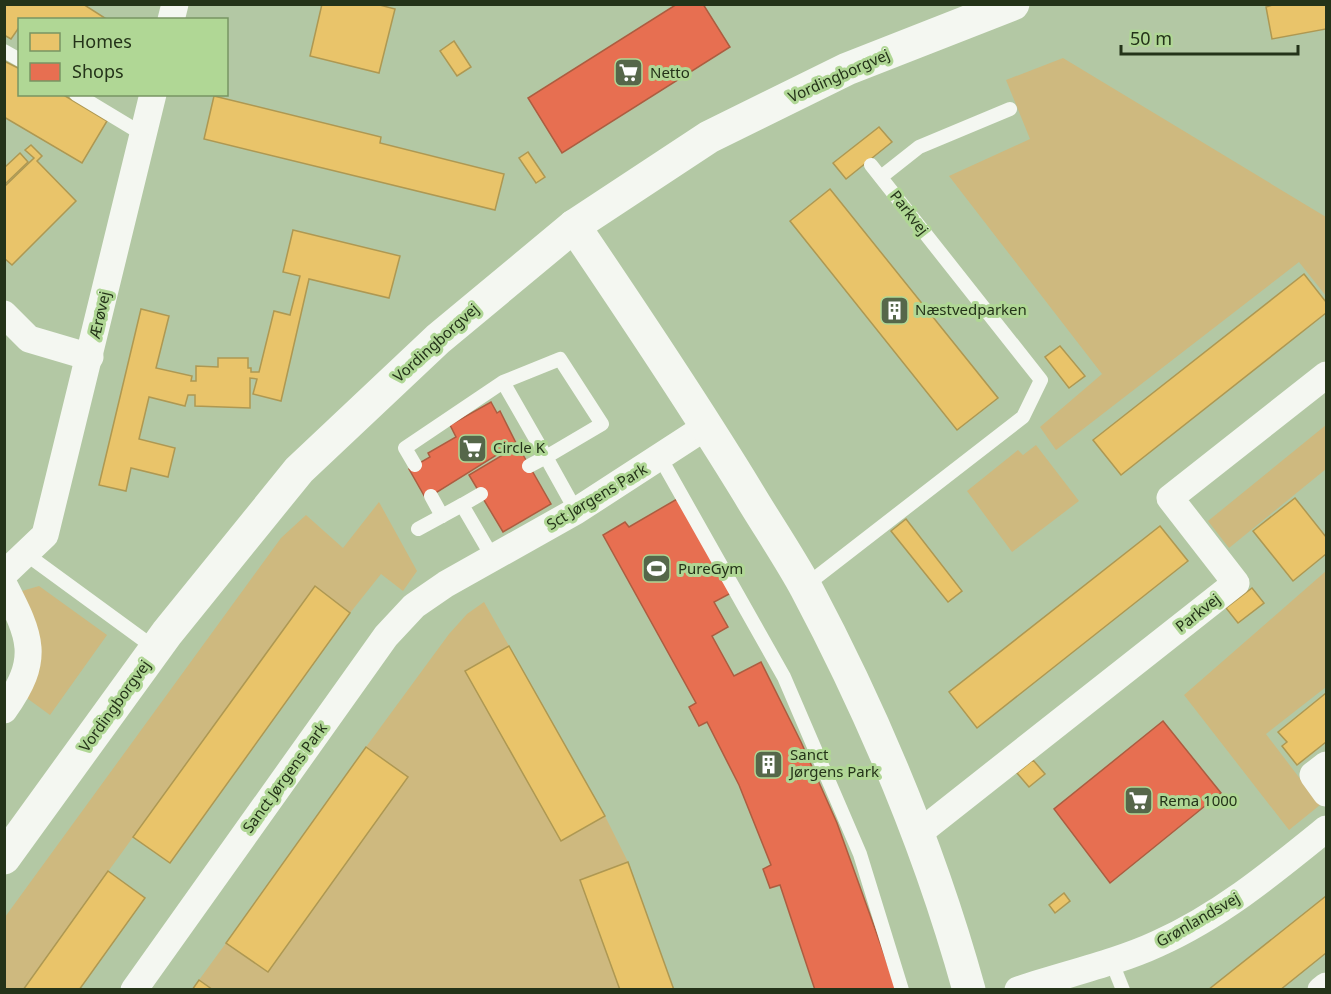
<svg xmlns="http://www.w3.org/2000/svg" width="1331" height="994" viewBox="0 0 1331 994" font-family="'Noto Sans',sans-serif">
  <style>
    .green { fill: #ceb97f }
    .homes { fill: #e9c46a; stroke: #ae9852; stroke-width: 1.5 }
    .shops { fill: #e76f51; stroke: #ac5d40; stroke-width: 1.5 }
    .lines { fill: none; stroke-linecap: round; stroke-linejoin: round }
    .lane { stroke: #f4f7f1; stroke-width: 14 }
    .street { stroke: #f4f7f1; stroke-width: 27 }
    .secondary { stroke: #f4f7f1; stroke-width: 33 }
    .labels { text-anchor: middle; stroke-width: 6; stroke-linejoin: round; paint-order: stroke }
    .poi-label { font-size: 15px; fill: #243319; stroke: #b0d795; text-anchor: start }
    .street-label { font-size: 15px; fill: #243319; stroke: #b0d795 }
  </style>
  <rect width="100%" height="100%" fill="#b3c8a4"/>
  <g class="green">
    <path d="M 1063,58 L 1326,217 L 1326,296 L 1299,262 L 1056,450 L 1040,427 L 1102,374 L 949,176 L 1030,139 L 1006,80 Z"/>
    <path d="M 1326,425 L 1326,469 L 1229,548 L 1208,521 Z"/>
    <path d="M 1036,445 L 1079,501 L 1012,552 L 967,491 L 1018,450 L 1023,455 Z"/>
    <path d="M 379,502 L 417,571 L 403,591 L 381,574 L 350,613 L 315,586 L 23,989 L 5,989 L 5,917 L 281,538 L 306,515 L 343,548 Z"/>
    <path d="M 1326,571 L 1326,687 L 1266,734 L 1320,805 L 1289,830 L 1184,695 Z"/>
    <path d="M 39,586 L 107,635 L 50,715 L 24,696 L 35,621 L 22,591 Z"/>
    <path d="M 484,602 L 509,646 L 465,671 L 561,841 L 605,816 L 628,862 L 620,989 L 213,990 L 199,980 L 226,943 L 268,972 L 366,747 L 449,634 L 467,614 Z"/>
  </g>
  <g class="homes">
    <path d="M 4,4 L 83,4 L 108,20 L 20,20 L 20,26 L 11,39 L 4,35 Z"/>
    <path d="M 322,4 L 376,4 L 395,9 L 379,73 L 310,56 Z"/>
    <path d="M 1276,4 L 1326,4 L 1326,29 L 1272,39 L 1266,7 Z"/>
    <path d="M 454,41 L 471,67 L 457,76 L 440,51 Z"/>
    <path d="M 4,61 L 20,69 L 20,94 L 62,94 L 107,121 L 82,163 L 4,117 Z"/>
    <path d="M 214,96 L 381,137 L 380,143 L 504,174 L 495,210 L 204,139 Z"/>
    <path d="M 879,127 L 892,142 L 846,179 L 833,163 Z"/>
    <path d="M 31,145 L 42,156 L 37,161 L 76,201 L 12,265 L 4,258 L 4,187 L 34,158 L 25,150 Z"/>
    <path d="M 528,152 L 545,177 L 536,183 L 519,158 Z"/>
    <path d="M 20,153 L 28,162 L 4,185 L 4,168 Z"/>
    <path d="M 830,189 L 998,398 L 957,430 L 790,221 Z"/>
    <path d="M 293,230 L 400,256 L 389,298 L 309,279 L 281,401 L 253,394 L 257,379 L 250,378 L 250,408 L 195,406 L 195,395 L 188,395 L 185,406 L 149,397 L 139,439 L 175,448 L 168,477 L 131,468 L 126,491 L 99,485 L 141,309 L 169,316 L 156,368 L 192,376 L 191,381 L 196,381 L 196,366 L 218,367 L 218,358 L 248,358 L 248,368 L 251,368 L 251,372 L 259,372 L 274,311 L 290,315 L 300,276 L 283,272 Z"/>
    <path d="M 1304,274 L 1326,302 L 1326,313 L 1121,475 L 1093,440 Z"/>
    <path d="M 1060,346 L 1085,376 L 1069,388 L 1045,357 Z"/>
    <path d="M 1295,498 L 1326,537 L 1326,554 L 1293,581 L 1253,531 Z"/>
    <path d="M 906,519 L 962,591 L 948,602 L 891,531 Z"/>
    <path d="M 1160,526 L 1188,561 L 977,728 L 949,692 Z"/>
    <path d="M 315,586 L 350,613 L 170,863 L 133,837 Z"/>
    <path d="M 1252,588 L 1264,603 L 1238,623 L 1226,608 Z"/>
    <path d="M 509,646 L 605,816 L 561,841 L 465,671 Z"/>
    <path d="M 1326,693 L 1326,742 L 1297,765 L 1282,746 L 1287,742 L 1278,732 Z"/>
    <path d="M 366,747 L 408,777 L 268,972 L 226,943 Z"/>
    <path d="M 1033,760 L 1045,774 L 1029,787 L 1017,773 Z"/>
    <path d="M 628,862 L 674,990 L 620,990 L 580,880 Z"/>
    <path d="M 108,871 L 145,898 L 79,990 L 23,990 Z"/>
    <path d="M 1064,893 L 1070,901 L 1055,913 L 1049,905 Z"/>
    <path d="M 1326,896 L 1326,953 L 1280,990 L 1208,990 Z"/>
    <path d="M 199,980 L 213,990 L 192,990 Z"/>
  </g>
  <g class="shops">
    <path d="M 677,4 L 703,4 L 730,47 L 562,153 L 528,98 Z"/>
    <path d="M 491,402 L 497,413 L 500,411 L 516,443 L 426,499 L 409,469 L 430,457 L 428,453 L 456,437 L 450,425 Z"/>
    <path d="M 518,446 L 551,504 L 503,532 L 469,475 Z"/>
    <path d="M 677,499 L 733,592 L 714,602 L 728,627 L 712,636 L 734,676 L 761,662 L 801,742 L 837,823 L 897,990 L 815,990 L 780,885 L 770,888 L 763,869 L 771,865 L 739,785 L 707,722 L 699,726 L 689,707 L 696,703 L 603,535 L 625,522 L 629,527 Z"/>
    <path d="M 1163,721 L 1221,793 L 1110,883 L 1054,809 Z"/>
  </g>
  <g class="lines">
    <g class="lane">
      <path d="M 4,51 L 20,60"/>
      <path d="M 76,94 L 144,135"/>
      <path d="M 881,177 L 919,147 L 1010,109"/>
      <path d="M 661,459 L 784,677 L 860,854 L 902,990"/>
      <path d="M 415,465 L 405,448 L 503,382 L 546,457 L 602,424 L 560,359 L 503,382"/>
      <path d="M 529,466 L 546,457 L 576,511"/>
      <path d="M 481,494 L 462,505 L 493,558"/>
      <path d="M 431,496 L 442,516"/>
      <path d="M 418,529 L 462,505"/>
      <path d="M 26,554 L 156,649"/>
      <path d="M 805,586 L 1023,417 L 1041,380 L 871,165"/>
      <path d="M 1111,960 L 1123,990"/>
    </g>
    <g class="street">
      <path d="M 171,20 L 175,4"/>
      <path d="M 4,314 L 29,339 L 90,357"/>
      <path d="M 4,574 L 45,535 L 153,94"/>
      <path d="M 4,585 C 31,637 41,659 4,710"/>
      <path d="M 1326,765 L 1313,775 L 1326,793"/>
      <path d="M 919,833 L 1236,583 L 1170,498 L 1326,375"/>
      <path d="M 134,990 L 386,636 L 414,606 L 446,584 L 576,511 L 707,426"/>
      <path d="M 1018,990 C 1062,975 1116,963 1157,944 C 1220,916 1273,872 1326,829"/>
      <path d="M 1321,990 L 1326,986"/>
    </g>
    <g class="secondary">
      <path d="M 574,226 C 633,313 692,401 747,491 C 766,523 788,555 806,588 C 874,716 930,849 969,990"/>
      <path d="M 4,858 L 167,633 L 299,470 L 438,339 L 574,226 L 709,137 L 847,69 L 1013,4"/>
    </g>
  </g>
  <defs>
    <symbol id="supermarket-square" viewBox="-11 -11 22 22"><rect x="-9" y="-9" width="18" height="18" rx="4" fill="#56674a" stroke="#b0d795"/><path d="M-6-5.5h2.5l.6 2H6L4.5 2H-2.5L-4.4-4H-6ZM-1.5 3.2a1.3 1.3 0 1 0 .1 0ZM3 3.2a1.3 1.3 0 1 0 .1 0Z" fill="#fff"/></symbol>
    <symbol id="building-square" viewBox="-11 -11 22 22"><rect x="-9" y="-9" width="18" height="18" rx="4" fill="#56674a" stroke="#b0d795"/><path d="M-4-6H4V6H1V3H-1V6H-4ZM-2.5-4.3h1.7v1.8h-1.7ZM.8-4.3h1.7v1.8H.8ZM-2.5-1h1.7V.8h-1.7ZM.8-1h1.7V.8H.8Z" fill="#fff"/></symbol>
    <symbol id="stadium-square" viewBox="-11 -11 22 22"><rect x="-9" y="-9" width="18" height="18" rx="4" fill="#56674a" stroke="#b0d795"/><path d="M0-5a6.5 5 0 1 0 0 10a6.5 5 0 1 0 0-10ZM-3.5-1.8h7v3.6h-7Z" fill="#fff"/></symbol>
  </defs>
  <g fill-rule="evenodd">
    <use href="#supermarket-square" x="612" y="56" width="33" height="33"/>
    <use href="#building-square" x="878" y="294" width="33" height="33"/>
    <use href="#supermarket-square" x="456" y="432" width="33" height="33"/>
    <use href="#stadium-square" x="640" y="552" width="33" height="33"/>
    <use href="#building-square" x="752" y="748" width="33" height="33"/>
    <use href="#supermarket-square" x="1122" y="784" width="33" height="33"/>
  </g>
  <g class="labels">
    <g class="poi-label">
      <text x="650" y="78">Netto</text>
      <text x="915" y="315">Næstvedparken</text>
      <text x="493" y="453">Circle K</text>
      <text x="678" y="574">PureGym</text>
      <text x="790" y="760">Sanct<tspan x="790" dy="17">Jørgens Park</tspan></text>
      <text x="1159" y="806">Rema 1000</text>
    </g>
    <g class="street-label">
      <text transform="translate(839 76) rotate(-24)" y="5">Vordingborgvej</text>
      <text transform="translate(909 213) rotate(52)" y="5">Parkvej</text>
      <text transform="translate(100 315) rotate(-77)" y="5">Ærøvej</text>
      <text transform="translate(436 343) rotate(-42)" y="5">Vordingborgvej</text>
      <text transform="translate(597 497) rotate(-31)" y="5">Sct Jørgens Park</text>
      <text transform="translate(1198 613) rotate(-38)" y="5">Parkvej</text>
      <text transform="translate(115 706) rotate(-54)" y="5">Vordingborgvej</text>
      <text transform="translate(285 778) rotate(-54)" y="5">Sanct Jørgens Park</text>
      <text transform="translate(1198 920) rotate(-30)" y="5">Grønlandsvej</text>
    </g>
  </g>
  <rect width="1331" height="994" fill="none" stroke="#243319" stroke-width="12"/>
  <rect x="18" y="18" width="210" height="78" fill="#b0d795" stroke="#789563" stroke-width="1.5"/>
  <rect x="30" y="33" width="30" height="18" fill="#e9c46a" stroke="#789563" stroke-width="1.5"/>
  <text x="72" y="48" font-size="18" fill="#243319">Homes</text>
  <rect x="30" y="63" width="30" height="18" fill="#e76f51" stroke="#789563" stroke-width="1.5"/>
  <text x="72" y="78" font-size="18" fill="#243319">Shops</text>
  <path d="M1121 45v9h177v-9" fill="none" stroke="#243319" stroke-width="3"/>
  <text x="1130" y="45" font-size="18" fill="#243319" stroke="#b0d795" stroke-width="4.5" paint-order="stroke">50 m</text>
</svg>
